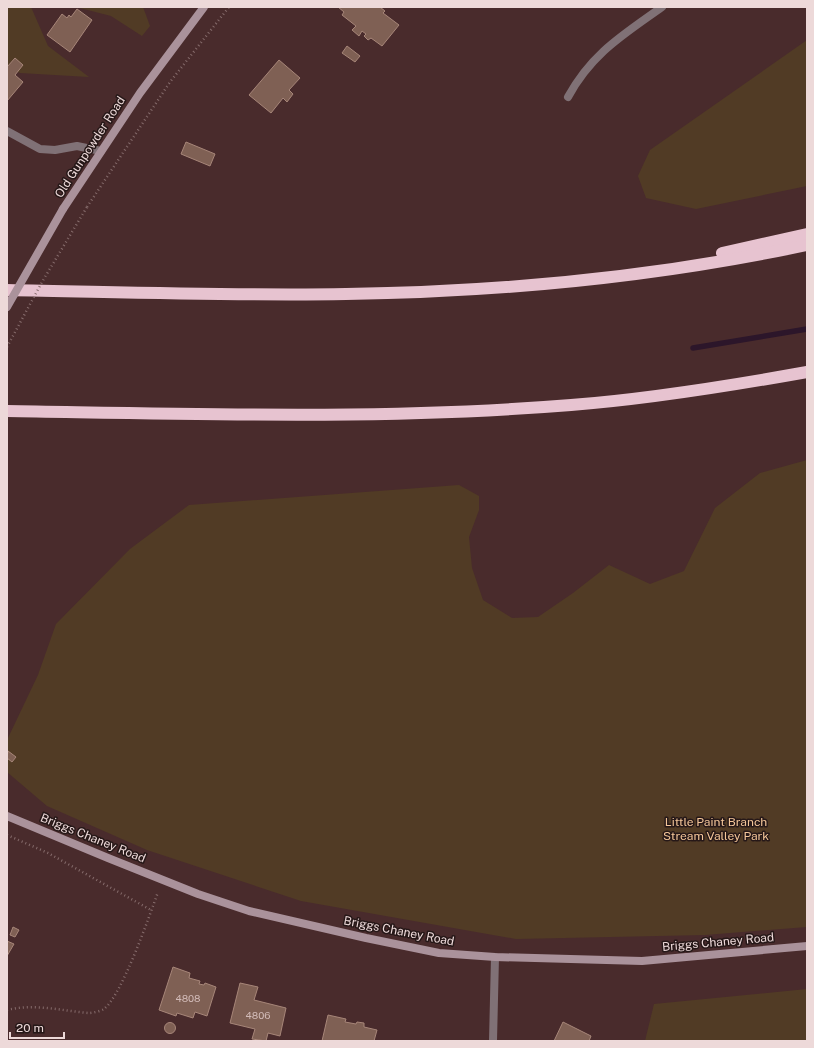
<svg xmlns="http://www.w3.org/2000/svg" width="814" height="1048" viewBox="0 0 814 1048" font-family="'Public Sans',sans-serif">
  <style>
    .green { fill: #513b25 }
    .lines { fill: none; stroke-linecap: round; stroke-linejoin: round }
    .stream { stroke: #2c162a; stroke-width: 5.5 }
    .building { fill: #7f6054; stroke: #a78679 }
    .path { stroke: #866c6c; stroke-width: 2.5; stroke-dasharray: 1 3; stroke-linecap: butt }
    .lane { stroke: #807176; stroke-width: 8 }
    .street { stroke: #807176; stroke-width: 8 }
    .secondary { stroke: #aa929b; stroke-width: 8 }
    .highway { stroke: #e7c3d0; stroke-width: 12 }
    .path-bridge { stroke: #866c6c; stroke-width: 2.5; stroke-dasharray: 1 3; stroke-linecap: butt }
    .secondary-bridge { stroke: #aa929b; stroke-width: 8 }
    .labels { text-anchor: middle; stroke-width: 3; stroke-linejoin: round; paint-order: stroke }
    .number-label { font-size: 10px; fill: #d2bbb8 }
    .street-label { font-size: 12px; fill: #edd9d9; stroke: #261818 }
    .park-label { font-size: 12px; fill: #f4c699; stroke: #261818 }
  </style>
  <rect width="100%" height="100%" fill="#492b2c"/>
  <g class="green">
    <path d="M 7,7 L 31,7 L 48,46 L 89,77 L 20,73 L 7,67 Z"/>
    <path d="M 76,7 L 143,7 L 150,26 L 142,36 L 111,16 Z"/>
    <path d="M 807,40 L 807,186 L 696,209 L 646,198 L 638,176 L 650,150 Z"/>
    <path d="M 807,460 L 807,927 L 705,935 L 516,939 L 301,901 L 147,850 L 47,806 L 7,772 L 7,740 L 38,675 L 56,624 L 130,549 L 189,505 L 459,485 L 479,496 L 479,510 L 469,537 L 472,568 L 483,600 L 512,618 L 538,617 L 573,593 L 609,565 L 650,584 L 684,571 L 715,508 L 760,473 Z"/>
    <path d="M 807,989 L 807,1041 L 645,1041 L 654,1004 Z"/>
  </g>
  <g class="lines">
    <path class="stream" d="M 693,348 L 807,329"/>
  </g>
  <g class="building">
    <path d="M 338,7 L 380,7 L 385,11 L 383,13 L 399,25 L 382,46 L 371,38 L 368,40 L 364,36 L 366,34 L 362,31 L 359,36 L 352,30 L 356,26 L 342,15 L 344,12 Z"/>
    <path d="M 77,9 L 92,20 L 70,52 L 47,35 L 62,14 L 67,18 L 69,15 L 71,17 Z"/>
    <path d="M 347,46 L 360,56 L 355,62 L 342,53 Z"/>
    <path d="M 15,58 L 23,65 L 15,75 L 23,82 L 7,101 L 7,67 Z"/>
    <path d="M 279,60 L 300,78 L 289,90 L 293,94 L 287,102 L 283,98 L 271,113 L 249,95 Z"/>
    <path d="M 186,142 L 215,154 L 210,166 L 181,154 Z"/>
    <path d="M 8,751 L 16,757 L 12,762 L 7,758 Z"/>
    <path d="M 13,927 L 19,930 L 15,937 L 10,935 Z"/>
    <path d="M 7,941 L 14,944 L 7,956 Z"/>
    <path d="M 173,967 L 190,973 L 189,978 L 200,981 L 199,984 L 204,985 L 205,983 L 216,987 L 207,1016 L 195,1012 L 193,1018 L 177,1013 L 176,1016 L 159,1010 Z"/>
    <path d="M 240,983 L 258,987 L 254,1000 L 286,1008 L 280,1036 L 268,1033 L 266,1041 L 252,1039 L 255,1029 L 230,1023 Z"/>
    <path d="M 328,1015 L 346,1019 L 345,1022 L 356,1024 L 357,1022 L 364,1023 L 364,1027 L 377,1030 L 374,1041 L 322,1041 Z"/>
    <path d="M 563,1022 L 591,1036 L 589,1041 L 554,1041 Z"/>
    <circle cx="170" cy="1028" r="5.5"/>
  </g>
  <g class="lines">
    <g class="path">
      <path d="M 87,207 L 170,82 L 229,7"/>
      <path d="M 7,835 L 48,853 L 151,910"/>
      <path d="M 7,1010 C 35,1003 62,1011 89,1013 C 93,1013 101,1011 104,1009 C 122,995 149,917 158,892"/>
    </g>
    <path class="lane" d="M 568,97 C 592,53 623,35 662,7"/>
    <g class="street">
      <path d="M 7,131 L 40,149 L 55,150 L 77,146 L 101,151"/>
      <path d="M 493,1041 L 495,957"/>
    </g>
    <g class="secondary">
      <path d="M 63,209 L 140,93 L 204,7"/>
      <path d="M 7,816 L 108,858 L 198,894 L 249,911 L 366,938 L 439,953 L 495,957 L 642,961 L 807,946"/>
    </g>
    <g class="highway">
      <path d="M 722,253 L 807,234"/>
      <path d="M 7,290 C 120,292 233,296 346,294 C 500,292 656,277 807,245"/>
      <path d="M 7,411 C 195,414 384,420 571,405 C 650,399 729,386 807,372"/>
    </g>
    <path class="path-bridge" d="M 7,347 L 42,282 L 87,207"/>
    <path class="secondary-bridge" d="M 7,307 L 63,209"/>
  </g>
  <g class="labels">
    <g class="number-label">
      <text x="188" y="1002">4808</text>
      <text x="258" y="1019">4806</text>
    </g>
    <g class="street-label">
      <text transform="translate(90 147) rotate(-57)" y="4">Old Gunpowder Road</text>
      <text transform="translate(93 838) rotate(22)" y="4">Briggs Chaney Road</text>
      <text transform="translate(399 931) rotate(11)" y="4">Briggs Chaney Road</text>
      <text transform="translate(718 942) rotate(-5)" y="4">Briggs Chaney Road</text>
    </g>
    <g class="park-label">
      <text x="716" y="826">Little Paint Branch<tspan x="716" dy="14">Stream Valley Park</tspan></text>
    </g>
  </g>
  <rect width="814" height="1048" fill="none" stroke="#edd9d9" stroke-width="16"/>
  <path d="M10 1032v6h54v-6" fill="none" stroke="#edd9d9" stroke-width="2"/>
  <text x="16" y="1032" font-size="12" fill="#edd9d9" stroke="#261818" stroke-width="3" paint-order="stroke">20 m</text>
</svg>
